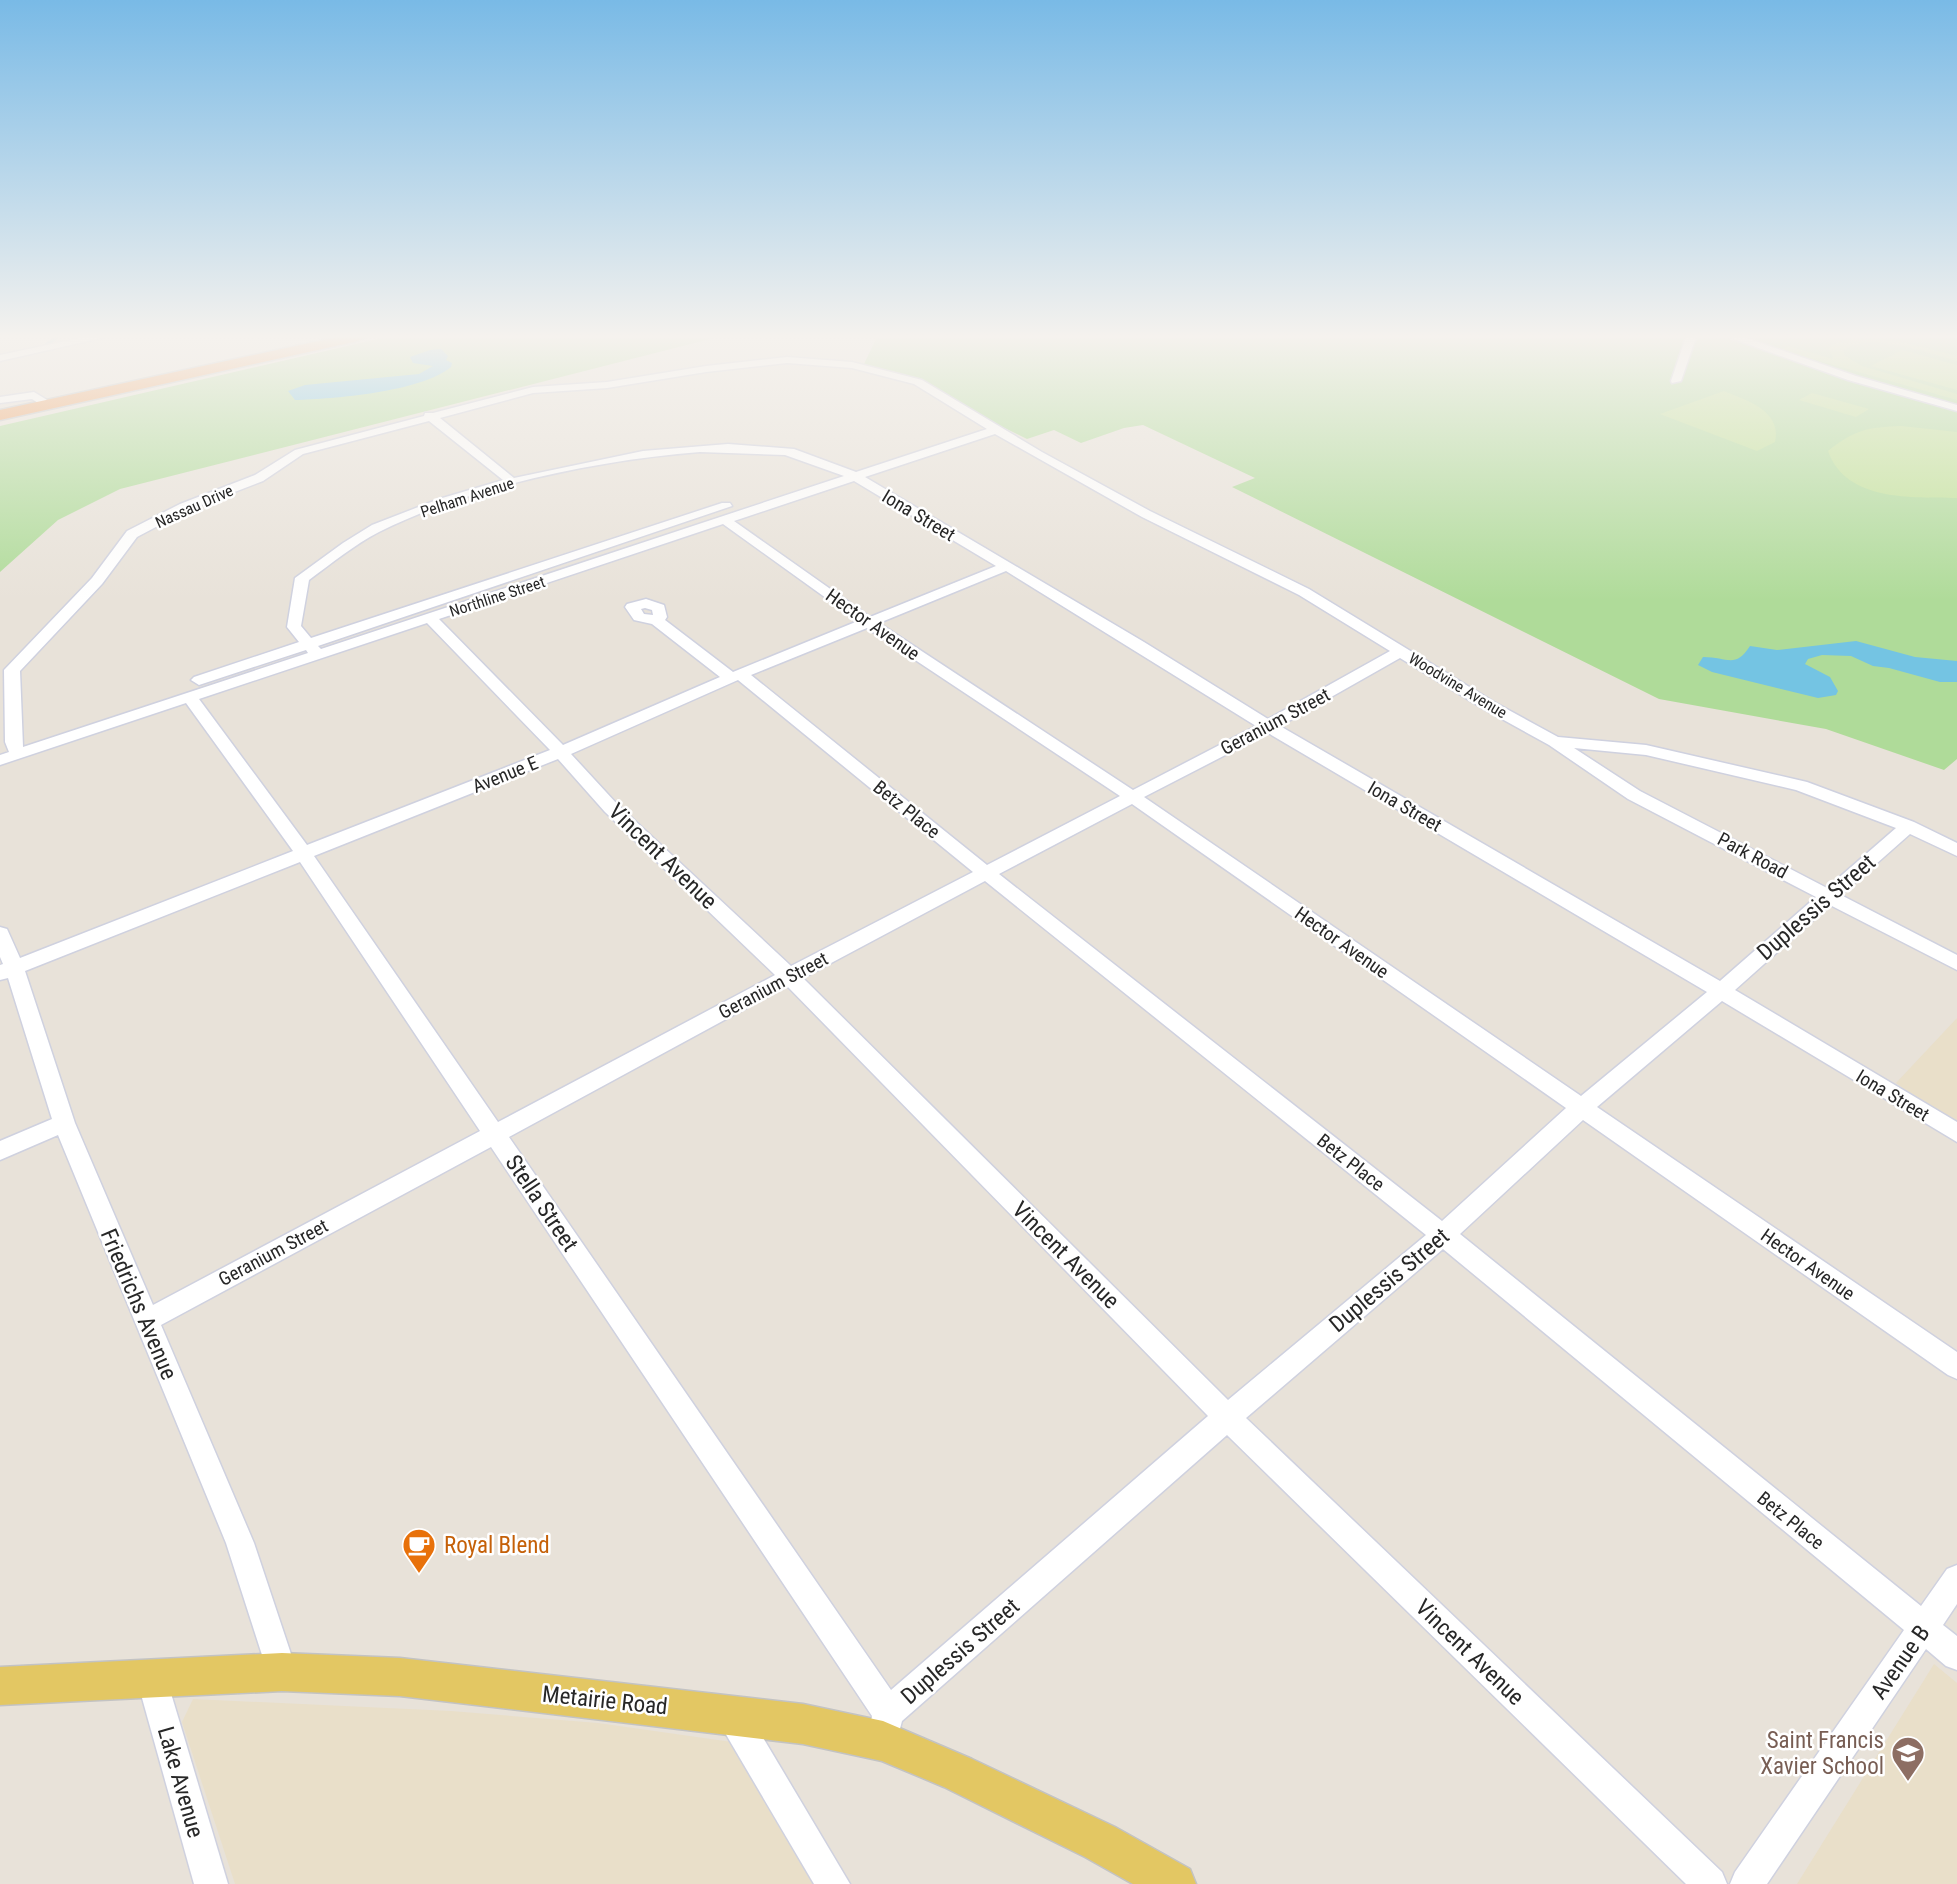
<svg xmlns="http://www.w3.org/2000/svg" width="1957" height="1884" viewBox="0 0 1957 1884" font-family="'Roboto Condensed',sans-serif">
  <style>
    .education { fill: #e9dfc9 }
    .green { fill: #afdb99 }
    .pitch { fill: #c0e296 }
    .water { fill: #74c4e3 }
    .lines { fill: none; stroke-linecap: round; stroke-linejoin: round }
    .stream { stroke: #74c4e3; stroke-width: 3.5 }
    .minor-casing { stroke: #cfd1df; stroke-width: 3 }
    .major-casing { stroke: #c3c3c3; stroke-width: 3 }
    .highway-casing { stroke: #c3c3c3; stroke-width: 3 }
    .minor { fill: #fff; fill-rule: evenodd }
    .major { fill: #e3c763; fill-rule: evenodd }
    .highway { fill: #ef9e5d; fill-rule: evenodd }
    .labels { text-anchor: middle; stroke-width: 5; stroke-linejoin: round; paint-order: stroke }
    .far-street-label { font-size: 16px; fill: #272727; stroke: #fff }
    .street-label { font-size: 19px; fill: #272727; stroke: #fff }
    .near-street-label { font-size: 23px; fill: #272727; stroke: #fff }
    .near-food-label { font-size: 23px; fill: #c56008; stroke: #fff; text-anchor: start }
    .near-education-label { font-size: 23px; fill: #785e54; stroke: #fff; text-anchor: end }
  </style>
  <rect width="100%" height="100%" fill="#e8e2d9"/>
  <g class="education">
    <path d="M 1957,1018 L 1957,1125 L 1930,1109 L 1896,1083 Z"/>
    <path d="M 1934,1664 L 1957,1683 L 1957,1884 L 1797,1884 Z"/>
    <path d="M 193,1699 L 451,1711 L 598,1723 L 732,1742 L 818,1884 L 235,1884 L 182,1722 Z"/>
  </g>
  <g class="green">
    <path d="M 386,337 L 718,337 L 120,489 L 58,520 L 0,572 L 0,426 Z"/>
    <path d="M 877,337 L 1957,337 L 1957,759 L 1944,770 L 1826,729 L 1659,699 L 1232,487 L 1255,478 L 1143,425 L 1124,428 L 1081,443 L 1054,430 L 1027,439 L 978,415 L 932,385 L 899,374 L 863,366 Z"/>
  </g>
  <g class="pitch">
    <path d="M 1851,339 L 1898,341 L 1957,356 L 1957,361 C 1928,353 1870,331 1844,350 L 1844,355 L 1862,366 L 1957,394 L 1957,400 L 1781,350 L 1788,346 L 1833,359 L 1829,348 L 1833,344 Z"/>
    <path d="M 1902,350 L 1957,365 L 1957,390 L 1871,366 Z"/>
    <path d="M 1724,391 C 1748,401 1782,411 1775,442 L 1757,451 L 1660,414 Z"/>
    <path d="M 1812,393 L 1869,409 L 1856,417 L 1799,400 Z"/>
    <path d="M 1901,426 L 1957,432 L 1957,498 C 1912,497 1846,502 1828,451 C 1854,430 1868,427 1901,426 Z"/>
  </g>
  <g class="water">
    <path d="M 441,349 L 448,356 L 446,360 L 452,363 L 451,367 C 421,392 333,399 295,400 L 288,391 L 305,385 L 419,374 L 433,366 L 413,363 L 410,357 L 430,350 Z"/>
    <path d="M 1856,641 L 1915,657 L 1957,661 L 1957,682 L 1940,682 L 1889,668 L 1873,666 L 1851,656 L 1822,655 L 1808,659 L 1805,664 L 1830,677 L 1838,691 L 1836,695 L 1818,698 L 1712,672 L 1698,665 L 1703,657 C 1728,657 1735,669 1750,646 L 1777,650 Z"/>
  </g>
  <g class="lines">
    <path class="stream" d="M 45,346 L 57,337"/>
    <defs>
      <g id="minor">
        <path d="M 85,337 L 106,337 L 0,361 L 0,355 Z"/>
        <path d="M 1686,337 L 1696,337 L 1681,381 L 1672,383 L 1671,381 Z"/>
        <path d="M 1728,337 L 1743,337 L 1856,376 L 1957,405 L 1957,411 L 1848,380 Z"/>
        <path d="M 787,357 L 852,362 L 922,380 L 1042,452 L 1150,511 L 1309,589 L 1494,702 L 1558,737 L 1646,745 L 1807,782 L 1914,822 L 1957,843 L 1957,856 L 1910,834 L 1841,895 L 1957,955 L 1957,970 L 1830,905 L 1735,990 L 1957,1122 L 1957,1142 L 1722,1001 L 1597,1107 L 1957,1352 L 1957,1379 L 1948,1375 L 1583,1120 L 1460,1234 L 1921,1606 L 1947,1569 L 1957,1565 L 1957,1604 L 1943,1625 L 1957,1636 L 1957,1670 L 1946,1666 L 1926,1649 L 1767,1884 L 1730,1884 L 1735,1872 L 1904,1630 L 1443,1249 L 1246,1418 L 1722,1872 L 1727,1884 L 1686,1884 L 1227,1435 L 902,1721 L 894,1752 L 883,1757 L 872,1752 L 867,1741 L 872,1716 L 491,1147 L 161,1325 L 254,1543 L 297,1672 L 293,1683 L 282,1687 L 271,1683 L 226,1543 L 58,1135 L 0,1160 L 0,1141 L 52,1119 L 8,978 L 0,980 L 0,965 L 3,964 L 0,957 L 0,927 L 7,929 L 20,958 L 293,851 L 186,703 L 0,765 L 0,755 L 9,752 L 5,742 L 4,670 L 92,578 L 127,531 L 180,504 L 255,475 L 295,450 L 424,416 L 425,413 L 433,413 L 533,387 L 607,382 L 706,366 ZM 787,363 L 852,368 L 914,384 L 987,429 L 856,472 L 794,449 L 728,444 L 643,451 L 514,478 L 440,418 L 533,393 L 607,388 L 706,372 ZM 429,421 L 503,480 L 439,499 L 372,525 L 343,543 L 295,578 L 287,627 L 299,642 L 194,677 L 191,680 L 199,685 L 306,650 L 308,653 L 23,747 L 20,671 L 102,584 L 137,537 L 188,510 L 263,481 L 303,454 ZM 995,434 L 1142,517 L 1299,595 L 1390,651 L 1268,719 L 1144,642 L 865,477 ZM 700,452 L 785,455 L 844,476 L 321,649 L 318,646 L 732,506 L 730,503 L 722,503 L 311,638 L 301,626 L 309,580 C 332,563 354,545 379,532 C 471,486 598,460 700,452 ZM 854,481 L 996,566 L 870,617 L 734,521 ZM 723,524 L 858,621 L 733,672 L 665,620 L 667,617 L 664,605 L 646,599 L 627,604 L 625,607 L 634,620 L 652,624 L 720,677 L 563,745 L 439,619 ZM 1006,571 L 1256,726 L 1133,790 L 879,623 ZM 645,608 L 652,610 L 653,615 L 644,614 L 641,609 ZM 427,623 L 550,750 L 307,845 L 199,699 ZM 867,628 L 1120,796 L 987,865 L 751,675 ZM 1400,658 L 1482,708 L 1549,745 L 1628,799 L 1816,897 L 1720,981 L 1280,726 ZM 738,680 L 973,872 L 791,966 L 617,804 L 571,754 ZM 1268,733 L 1707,992 L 1581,1096 L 1144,797 ZM 1574,748 L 1646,755 L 1796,790 L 1896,828 L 1827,888 L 1640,791 ZM 558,759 L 605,812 L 775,975 L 498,1122 L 314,856 ZM 1132,804 L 1566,1108 L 1442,1221 L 999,874 ZM 300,862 L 480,1131 L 153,1305 L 75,1123 L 25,971 ZM 985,881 L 1426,1235 L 1228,1400 L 803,978 ZM 787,986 L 1208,1416 L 891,1690 L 509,1137 Z"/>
        <path d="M 34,392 L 52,403 L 52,407 L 44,407 L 32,399 L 0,403 L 0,397 Z"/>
        <path d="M 152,1665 L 163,1669 L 167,1680 L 228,1884 L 194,1884 L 137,1680 L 141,1669 Z"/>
        <path d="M 732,1699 L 743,1704 L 850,1884 L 814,1884 L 721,1726 L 716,1715 L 721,1704 Z"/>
      </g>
      <path id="major" d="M 282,1653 L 400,1658 L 803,1704 L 883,1721 L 972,1759 L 1115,1827 L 1190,1869 L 1196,1884 L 1133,1884 L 1085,1857 L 944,1787 L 882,1761 L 803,1744 L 400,1696 L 282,1691 L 0,1705 L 0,1667 Z"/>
      <path id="highway" d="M 337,337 L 365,337 L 358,341 L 0,420 L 0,410 Z"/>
    </defs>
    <use href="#minor" class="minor-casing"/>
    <use href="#major" class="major-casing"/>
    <use href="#highway" class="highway-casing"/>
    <use href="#minor" class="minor"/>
    <use href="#major" class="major"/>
    <use href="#highway" class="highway"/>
  </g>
  <linearGradient id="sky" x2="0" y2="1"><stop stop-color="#79bae6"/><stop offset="0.56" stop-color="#f5f2ee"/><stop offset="1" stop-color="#f5f2ee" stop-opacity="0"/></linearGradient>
  <rect width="1957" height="601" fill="url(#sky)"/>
  <defs>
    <symbol id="cafe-pin" viewBox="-11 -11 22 30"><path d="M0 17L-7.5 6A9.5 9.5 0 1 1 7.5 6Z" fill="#e8710a" stroke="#fff"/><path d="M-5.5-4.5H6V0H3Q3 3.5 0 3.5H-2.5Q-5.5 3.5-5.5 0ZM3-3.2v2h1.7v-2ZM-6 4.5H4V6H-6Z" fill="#fff"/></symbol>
    <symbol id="school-pin" viewBox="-11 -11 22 30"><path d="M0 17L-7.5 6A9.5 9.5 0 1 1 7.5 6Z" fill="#8d6e63" stroke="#fff"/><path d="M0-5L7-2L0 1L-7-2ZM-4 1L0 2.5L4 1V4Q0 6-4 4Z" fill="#fff"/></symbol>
  </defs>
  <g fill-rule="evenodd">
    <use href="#cafe-pin" x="400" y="1526" width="38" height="52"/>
    <use href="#school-pin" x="1889" y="1734" width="38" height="52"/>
  </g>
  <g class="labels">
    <g class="far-street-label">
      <text transform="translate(467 497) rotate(-18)" y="6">Pelham Avenue</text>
      <text transform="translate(194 506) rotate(-24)" y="6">Nassau Drive</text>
      <text transform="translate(497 596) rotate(-18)" y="6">Northline Street</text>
      <text transform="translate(1458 685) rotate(31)" y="6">Woodvine Avenue</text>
    </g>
    <g class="street-label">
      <text transform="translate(919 515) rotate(31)" y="7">Iona Street</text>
      <text transform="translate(873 624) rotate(35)" y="7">Hector Avenue</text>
      <text transform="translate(1275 721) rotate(-28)" y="7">Geranium Street</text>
      <text transform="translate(505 774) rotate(-22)" y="7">Avenue E</text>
      <text transform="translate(1405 806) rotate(30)" y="7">Iona Street</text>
      <text transform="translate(907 809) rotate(39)" y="7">Betz Place</text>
      <text transform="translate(1753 855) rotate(28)" y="7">Park Road</text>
      <text transform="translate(1342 942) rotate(35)" y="7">Hector Avenue</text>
      <text transform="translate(773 985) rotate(-28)" y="7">Geranium Street</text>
      <text transform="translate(1893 1095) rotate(31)" y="7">Iona Street</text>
      <text transform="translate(1351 1162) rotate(38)" y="7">Betz Place</text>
      <text transform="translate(273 1252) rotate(-28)" y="7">Geranium Street</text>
      <text transform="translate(1808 1264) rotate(35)" y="7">Hector Avenue</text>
      <text transform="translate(1791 1520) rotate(39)" y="7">Betz Place</text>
    </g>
    <g class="near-street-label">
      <text transform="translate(663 856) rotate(44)" y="8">Vincent Avenue</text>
      <text transform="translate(1816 907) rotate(-41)" y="8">Duplessis Street</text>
      <text transform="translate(542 1203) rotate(56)" y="8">Stella Street</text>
      <text transform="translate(1066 1255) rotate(45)" y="8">Vincent Avenue</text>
      <text transform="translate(1389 1280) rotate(-40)" y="8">Duplessis Street</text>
      <text transform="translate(139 1304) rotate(67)" y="8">Friedrichs Avenue</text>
      <text transform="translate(960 1651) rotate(-41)" y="8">Duplessis Street</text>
      <text transform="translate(1470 1652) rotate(44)" y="8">Vincent Avenue</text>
      <text transform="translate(1900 1662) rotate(-55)" y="8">Avenue B</text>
      <text transform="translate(605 1700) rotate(6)" y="8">Metairie Road</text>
      <text transform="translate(181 1782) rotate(74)" y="8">Lake Avenue</text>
    </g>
    <g class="near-food-label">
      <text x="444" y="1553">Royal Blend</text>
    </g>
    <g class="near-education-label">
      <text x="1884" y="1748">Saint Francis<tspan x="1884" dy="26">Xavier School</tspan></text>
    </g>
  </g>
</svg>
